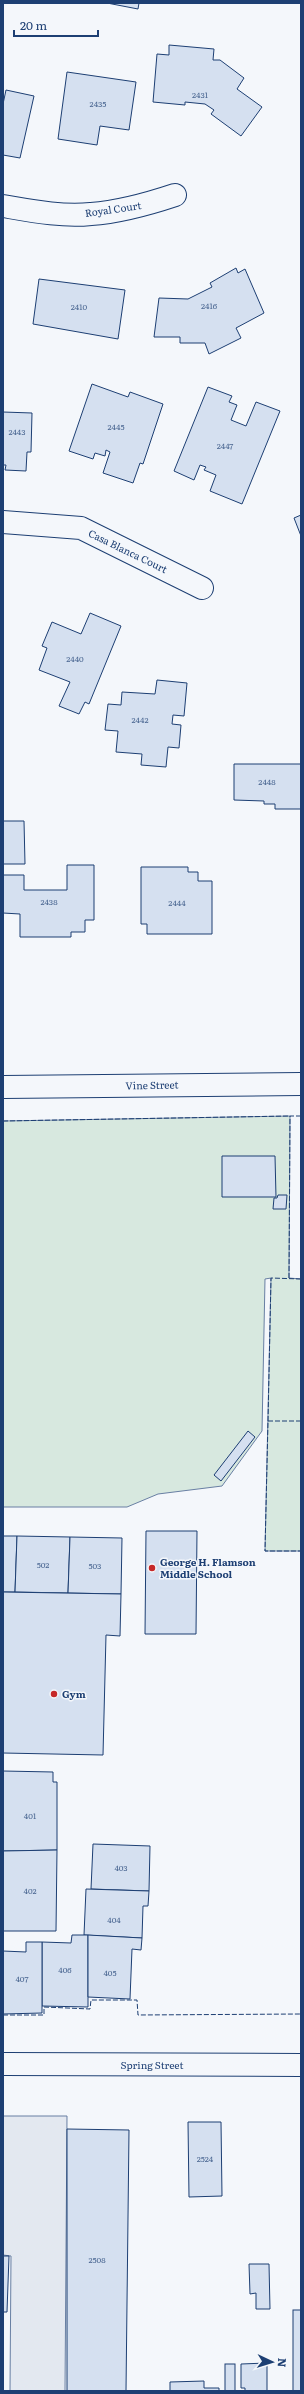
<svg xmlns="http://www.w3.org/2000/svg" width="304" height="2394" viewBox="0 0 304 2394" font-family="Literata,serif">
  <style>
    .green { fill: #d7e8df; stroke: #687fa3 }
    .parking { fill: #e3e8f0; stroke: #687fa3 }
    .building { fill: #d5e0f0; stroke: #1d3f73 }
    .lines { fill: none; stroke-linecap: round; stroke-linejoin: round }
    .minor-casing { stroke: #1d3f73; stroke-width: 24 }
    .major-casing { stroke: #1d3f73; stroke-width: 24 }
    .minor { stroke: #f4f7fb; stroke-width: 22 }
    .major { stroke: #f4f7fb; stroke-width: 22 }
    .fence { stroke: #1d3f73; stroke-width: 1; stroke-dasharray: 5 2; stroke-linecap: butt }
    .poi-dot { fill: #c62828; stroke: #f4f7fb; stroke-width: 1.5 }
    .labels { text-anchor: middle; stroke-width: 3; stroke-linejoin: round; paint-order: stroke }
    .number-label { font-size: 8px; fill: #4b6792 }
    .street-label { font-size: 10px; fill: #1d3f73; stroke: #f4f7fb }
    .poi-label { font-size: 10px; font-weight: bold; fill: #1d3f73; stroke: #f4f7fb; text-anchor: start }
  </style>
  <rect width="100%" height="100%" fill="#f4f7fb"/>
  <path class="green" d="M 290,1116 L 289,1278 L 301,1279 L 301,1551 L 265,1551 L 271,1278 L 265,1279 L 262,1431 L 222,1486 L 158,1494 L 127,1507 L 3,1507 L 3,1121 Z"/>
  <path class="parking" d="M 3,2116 L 67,2116 L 65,2391 L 10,2391 L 11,2256 L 3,2255 Z"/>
  <g class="building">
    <path d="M 107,3 L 139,3 L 138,9 Z"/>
    <path d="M 169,45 L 214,49 L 213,60 L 220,60 L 244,78 L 237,89 L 262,107 L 241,136 L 211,114 L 214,110 L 205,104 L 185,102 L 185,105 L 153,102 L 157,54 L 169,55 Z"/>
    <path d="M 67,72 L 136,82 L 129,130 L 100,126 L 97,145 L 58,139 Z"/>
    <path d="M 6,90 L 34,96 L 20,158 L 3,155 L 3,104 Z"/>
    <path d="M 236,268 L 238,273 L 245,269 L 264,313 L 236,328 L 241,338 L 209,354 L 205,343 L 180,343 L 180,337 L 154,337 L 159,298 L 188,299 L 212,287 L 210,283 Z"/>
    <path d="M 39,279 L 125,290 L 118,339 L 33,324 Z"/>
    <path d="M 92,384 L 128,397 L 130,392 L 163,404 L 143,464 L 140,463 L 133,483 L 103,473 L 110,452 L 106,450 L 105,456 L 95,453 L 93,459 L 69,451 Z"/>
    <path d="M 208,387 L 232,396 L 229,402 L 237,405 L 231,420 L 246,426 L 256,402 L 280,411 L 242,504 L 210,491 L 216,475 L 204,470 L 206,467 L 200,465 L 194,480 L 174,471 Z"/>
    <path d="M 3,412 L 32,413 L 31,452 L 27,452 L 26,471 L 5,470 L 6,465 L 3,465 Z"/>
    <path d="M 301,515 L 301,536 L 294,518 Z"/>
    <path d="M 90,613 L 121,626 L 89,704 L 85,702 L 79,714 L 59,706 L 70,682 L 39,670 L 47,648 L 42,646 L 52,622 L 81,634 Z"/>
    <path d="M 157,680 L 187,683 L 184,716 L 173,715 L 172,724 L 181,725 L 179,748 L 168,747 L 166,767 L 141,765 L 142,754 L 116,752 L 118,731 L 105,730 L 108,704 L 121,705 L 122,692 L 155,694 Z"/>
    <path d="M 234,764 L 301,764 L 301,809 L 275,809 L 275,804 L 264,804 L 264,801 L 234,800 Z"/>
    <path d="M 3,821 L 24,821 L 25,864 L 3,864 Z"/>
    <path d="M 67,865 L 94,865 L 94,920 L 85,920 L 85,932 L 71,932 L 71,937 L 20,937 L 20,914 L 3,913 L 3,875 L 24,875 L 24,890 L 67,890 Z"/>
    <path d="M 141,867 L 188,867 L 188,872 L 198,872 L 198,881 L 212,881 L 212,934 L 147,934 L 147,924 L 141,924 Z"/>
    <path d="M 222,1156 L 275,1156 L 276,1197 L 222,1197 Z"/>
    <path d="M 278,1195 L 287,1195 L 286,1209 L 273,1209 L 274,1198 L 277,1198 Z"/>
    <path d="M 248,1431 L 255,1437 L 221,1481 L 214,1475 Z"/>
    <path d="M 146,1531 L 197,1531 L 196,1634 L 145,1634 Z"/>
    <path d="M 3,1536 L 17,1536 L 15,1592 L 3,1592 Z"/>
    <path d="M 17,1536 L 70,1537 L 68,1593 L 15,1592 Z"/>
    <path d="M 70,1537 L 122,1538 L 121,1594 L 68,1593 Z"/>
    <path d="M 3,1592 L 121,1594 L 120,1636 L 106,1635 L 103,1755 L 3,1753 Z"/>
    <path d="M 3,1771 L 53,1772 L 53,1782 L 57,1782 L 57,1850 L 3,1851 Z"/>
    <path d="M 93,1844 L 150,1846 L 149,1891 L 91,1889 Z"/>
    <path d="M 57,1850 L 56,1931 L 3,1931 L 3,1851 Z"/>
    <path d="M 86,1889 L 149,1891 L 148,1906 L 143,1906 L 142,1938 L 84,1935 Z"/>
    <path d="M 72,1935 L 88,1935 L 88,2007 L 42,2006 L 42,1942 L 71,1943 Z"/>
    <path d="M 88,1935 L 142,1938 L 141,1950 L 132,1949 L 130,1999 L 88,1997 Z"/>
    <path d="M 26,1942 L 42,1942 L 42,2013 L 3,2014 L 3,1951 L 26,1952 Z"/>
    <path d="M 188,2122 L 221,2122 L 222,2196 L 189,2197 Z"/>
    <path d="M 67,2129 L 129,2130 L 126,2391 L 67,2391 Z"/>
    <path d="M 3,2256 L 9,2256 L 7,2312 L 3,2312 Z"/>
    <path d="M 249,2264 L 269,2264 L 270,2309 L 256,2309 L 256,2293 L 250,2294 Z"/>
    <rect x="293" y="2310" width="8" height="81"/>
    <path d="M 267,2363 L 267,2391 L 245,2391 L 245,2388 L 241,2388 L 241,2364 Z"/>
    <rect x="225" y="2364" width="10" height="27"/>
    <path d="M 204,2381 L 204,2388 L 219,2388 L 219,2391 L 170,2391 L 170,2382 Z"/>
  </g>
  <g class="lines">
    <defs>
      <g id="minor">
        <path d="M 3,206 C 32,211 62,217 91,214 C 120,212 148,204 175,195"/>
        <path d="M 3,522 L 81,528 L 202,588"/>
        <path d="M 3,1087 L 301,1084"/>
      </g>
      <path id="major" d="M 3,2064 L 301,2065"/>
    </defs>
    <use href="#minor" class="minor-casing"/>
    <use href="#major" class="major-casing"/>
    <use href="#minor" class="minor"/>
    <use href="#major" class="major"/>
    <g class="fence">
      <path d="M 3,1121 L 290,1116"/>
      <path d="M 289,1278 L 290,1116 L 301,1116"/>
      <path d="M 268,1421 L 271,1278 L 301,1279"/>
      <path d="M 301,1421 L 268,1421 L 265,1551 L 301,1551"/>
      <path d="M 3,2015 L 44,2015 L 44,2007 L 90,2009 L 91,2000 L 137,2000 L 138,2015 L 301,2014"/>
    </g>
  </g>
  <g class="poi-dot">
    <circle cx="152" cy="1568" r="4"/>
    <circle cx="54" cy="1694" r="4"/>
  </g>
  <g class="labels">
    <g class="number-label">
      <text x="200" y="98">2431</text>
      <text x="98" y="107">2435</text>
      <text x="209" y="309">2416</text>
      <text x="79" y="310">2410</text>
      <text x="116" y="430">2445</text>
      <text x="17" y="435">2443</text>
      <text x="225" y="449">2447</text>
      <text x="75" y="662">2440</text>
      <text x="140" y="723">2442</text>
      <text x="267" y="785">2448</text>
      <text x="49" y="905">2438</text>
      <text x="177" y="906">2444</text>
      <text x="43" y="1568">502</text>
      <text x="95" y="1569">503</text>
      <text x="30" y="1819">401</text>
      <text x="121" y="1871">403</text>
      <text x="30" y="1894">402</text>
      <text x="114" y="1923">404</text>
      <text x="65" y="1973">406</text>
      <text x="110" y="1976">405</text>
      <text x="22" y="1982">407</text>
      <text x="205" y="2162">2524</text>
      <text x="97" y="2263">2508</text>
    </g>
    <g class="street-label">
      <text transform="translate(113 209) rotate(-8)" y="4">Royal Court</text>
      <text transform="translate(128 551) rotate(26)" y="4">Casa Blanca Court</text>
      <text transform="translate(152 1085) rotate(-1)" y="4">Vine Street</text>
      <text x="152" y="2069">Spring Street</text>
    </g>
    <g class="poi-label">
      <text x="160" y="1566">George H. Flamson<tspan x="160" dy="12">Middle School</tspan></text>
      <text x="62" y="1698">Gym</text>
    </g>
  </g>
  <rect width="304" height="2394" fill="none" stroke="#1d3f73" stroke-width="8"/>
  <g transform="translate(272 2362) rotate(94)" stroke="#f4f7fb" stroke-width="3" paint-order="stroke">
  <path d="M0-3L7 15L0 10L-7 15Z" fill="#1d3f73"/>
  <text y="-6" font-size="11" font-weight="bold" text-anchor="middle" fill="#1d3f73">N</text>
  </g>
  <path d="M14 30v6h84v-6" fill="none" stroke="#1d3f73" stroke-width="2"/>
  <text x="20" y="30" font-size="12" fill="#1d3f73" stroke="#f4f7fb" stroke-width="3" paint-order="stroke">20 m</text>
</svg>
